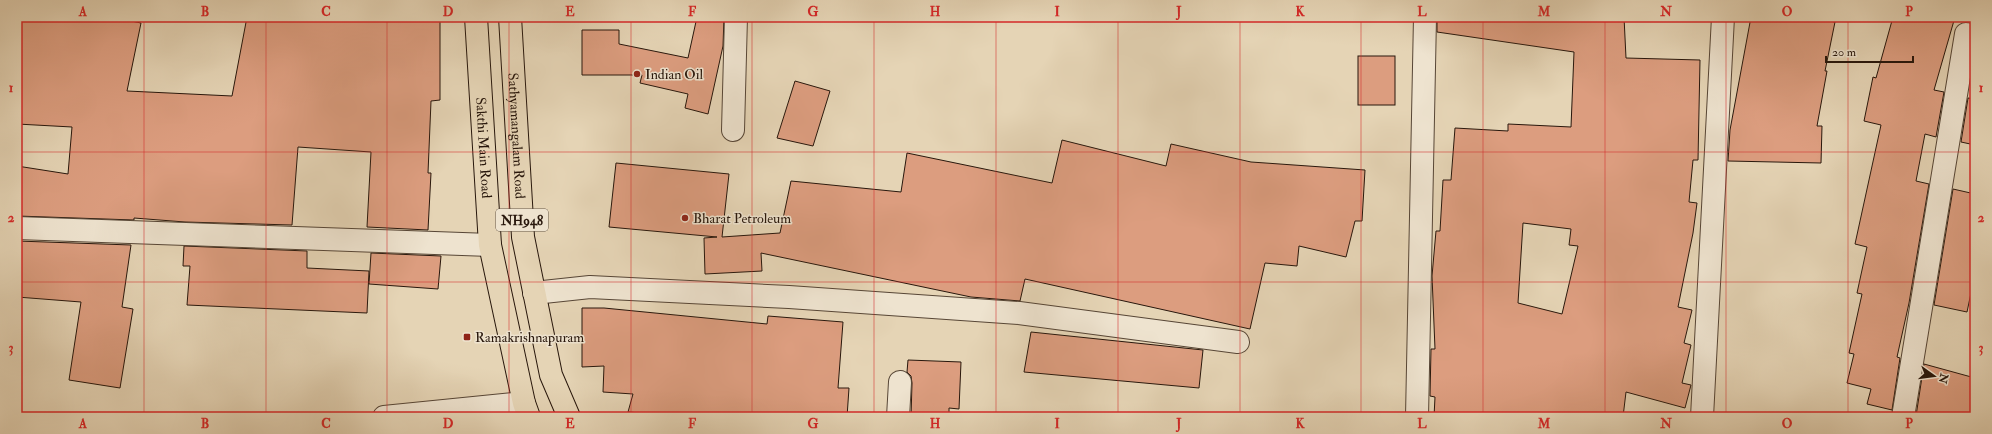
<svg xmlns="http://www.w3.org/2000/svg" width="1992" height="434" viewBox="0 0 1992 434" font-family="'IM FELL Double Pica',serif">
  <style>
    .building { fill: #dc9d7f; stroke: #28170c; fill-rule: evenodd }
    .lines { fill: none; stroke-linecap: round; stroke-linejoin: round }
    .minor-casing { stroke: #574636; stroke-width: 24 }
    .highway-casing { stroke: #28170c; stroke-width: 24 }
    .minor { stroke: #eee3cf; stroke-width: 22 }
    .highway { stroke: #e5d4b5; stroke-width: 22 }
    .grid { fill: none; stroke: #d62828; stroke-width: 1; stroke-opacity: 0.55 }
    .poi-dot { fill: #8f2418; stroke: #eee3cf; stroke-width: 1.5 }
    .labels { text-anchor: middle; stroke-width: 3; stroke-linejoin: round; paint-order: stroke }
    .shield { fill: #eee3cf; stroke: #635446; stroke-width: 1 }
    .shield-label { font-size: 13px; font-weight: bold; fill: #28170c }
    .poi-label { font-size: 14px; fill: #28170c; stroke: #eee3cf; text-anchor: start }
    .street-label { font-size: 14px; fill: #28170c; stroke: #eee3cf }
    .neatline { fill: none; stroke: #d62828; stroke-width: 1.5 }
    .grid-label { font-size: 13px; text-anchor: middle; font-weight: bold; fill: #d62828 }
  </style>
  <rect width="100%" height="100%" fill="#e5d4b5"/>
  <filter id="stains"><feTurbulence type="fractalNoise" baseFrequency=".005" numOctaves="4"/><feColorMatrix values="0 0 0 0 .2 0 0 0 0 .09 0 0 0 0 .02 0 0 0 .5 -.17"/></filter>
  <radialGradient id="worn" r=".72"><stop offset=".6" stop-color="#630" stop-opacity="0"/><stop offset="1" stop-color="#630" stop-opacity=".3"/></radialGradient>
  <g class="building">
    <path d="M 17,17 L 112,17 L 141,23 L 127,91 L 232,96 L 247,17 L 440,17 L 440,100 L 431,101 L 428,173 L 431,173 L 428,230 L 367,227 L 371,152 L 298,147 L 292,225 L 185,222 L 134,218 L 134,220 L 17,216 L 17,166 L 68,174 L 72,127 L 17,124 Z"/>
    <path d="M 697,17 L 724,17 L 723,46 L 708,114 L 685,108 L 688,94 L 640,83 L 642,75 L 582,75 L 582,30 L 619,30 L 619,44 L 688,58 Z"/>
    <path d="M 1437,17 L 1624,17 L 1626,58 L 1700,60 L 1698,160 L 1693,160 L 1689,202 L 1697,203 L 1693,233 L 1678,307 L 1692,310 L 1684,343 L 1691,345 L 1682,383 L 1691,385 L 1685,408 L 1626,392 L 1623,417 L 1434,417 L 1435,397 L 1430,396 L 1431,349 L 1435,349 L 1432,276 L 1436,231 L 1440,231 L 1443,180 L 1451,180 L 1455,128 L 1508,131 L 1508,124 L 1571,127 L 1574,52 L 1437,32 ZM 1523,223 L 1571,229 L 1569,245 L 1578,246 L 1562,314 L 1518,303 Z"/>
    <path d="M 1751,17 L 1809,17 L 1835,22 L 1825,71 L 1827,71 L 1817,126 L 1822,126 L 1821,163 L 1728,161 L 1730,130 Z"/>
    <path d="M 1893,17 L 1955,17 L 1934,90 L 1944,92 L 1936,137 L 1925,134 L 1916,181 L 1929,184 L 1909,303 L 1897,357 L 1900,358 L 1892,410 L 1867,404 L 1871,389 L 1847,383 L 1854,354 L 1849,353 L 1862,294 L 1857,293 L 1867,247 L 1855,244 L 1881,125 L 1864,121 L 1873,77 L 1876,78 Z"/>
    <rect x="1358" y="56" width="37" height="49"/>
    <path d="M 795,81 L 830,91 L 813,146 L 777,138 Z"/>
    <path d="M 1968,98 L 1975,99 L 1975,145 L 1961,142 Z"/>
    <path d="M 1062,140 L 1166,166 L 1171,144 L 1251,162 L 1365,170 L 1362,221 L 1355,221 L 1346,257 L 1299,246 L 1297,266 L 1265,263 L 1250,329 L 1025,279 L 1020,301 L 971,297 L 761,253 L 762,271 L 705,274 L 704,238 L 717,237 L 609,227 L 616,163 L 729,174 L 722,237 L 780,233 L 791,181 L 901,192 L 907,153 L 1052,183 Z"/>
    <path d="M 1953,189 L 1975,194 L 1975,274 L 1967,312 L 1934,305 Z"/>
    <path d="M 17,241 L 131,245 L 122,307 L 133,309 L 120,388 L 69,380 L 81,302 L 17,297 Z"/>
    <path d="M 184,246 L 307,251 L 307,268 L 369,271 L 367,313 L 187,305 L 190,266 L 183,266 Z"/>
    <path d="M 371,253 L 441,256 L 438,289 L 369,284 Z"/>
    <path d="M 582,308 L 604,308 L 767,324 L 768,316 L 843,322 L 838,388 L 849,388 L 847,417 L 693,417 L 628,412 L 633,394 L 603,392 L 604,366 L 582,367 Z"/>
    <path d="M 1031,332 L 1203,350 L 1199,388 L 1024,372 Z"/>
    <path d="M 908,360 L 961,362 L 959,409 L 949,408 L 949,417 L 911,417 L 912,383 L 911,376 L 907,372 Z"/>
    <path d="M 1924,364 L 1975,378 L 1975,417 L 1916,416 Z"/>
  </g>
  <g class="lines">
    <defs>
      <g id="minor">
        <path d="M 733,130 L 736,17"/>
        <path d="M 17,228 L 490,245"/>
        <path d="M 534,293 L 590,287 L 789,297 L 1019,313 L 1238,342"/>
        <path d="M 384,417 L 524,403"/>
        <path d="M 898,417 L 900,382"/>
        <path d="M 1417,417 L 1425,17"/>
        <path d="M 1702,417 L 1723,17"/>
        <path d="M 1903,417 L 1966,34 L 1975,36"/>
      </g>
      <g id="highway">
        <path id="s1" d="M 476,17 L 490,245 L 524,403 L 529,417"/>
        <path id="s2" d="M 510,17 L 523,237 L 551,375 L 569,417"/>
      </g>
    </defs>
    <use href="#minor" class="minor-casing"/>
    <use href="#highway" class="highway-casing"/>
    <use href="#minor" class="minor"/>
    <use href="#highway" class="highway"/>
  </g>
  <path class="grid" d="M 144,17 L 144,417M 266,17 L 266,417M 387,17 L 387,417M 509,17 L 509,417M 631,17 L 631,417M 752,17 L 752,417M 874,17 L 874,417M 996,17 L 996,417M 1118,17 L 1118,417M 1240,17 L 1240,417M 1361,17 L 1361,417M 1483,17 L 1483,417M 1605,17 L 1605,417M 1726,17 L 1726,417M 1848,17 L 1848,417M 17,152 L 1975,152M 17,282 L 1975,282"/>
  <g class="poi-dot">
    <circle cx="637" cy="74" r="4"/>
    <circle cx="685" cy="218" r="4"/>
    <rect x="463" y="333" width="8" height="8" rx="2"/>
  </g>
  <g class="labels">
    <rect class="shield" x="496" y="209" width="52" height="22" rx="3"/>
    <g class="shield-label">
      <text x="522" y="225">NH948</text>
    </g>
    <g class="poi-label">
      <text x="645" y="79">Indian Oil</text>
      <text x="693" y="223">Bharat Petroleum</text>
      <text x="475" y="342">Ramakrishnapuram</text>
    </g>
    <g class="street-label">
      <text dy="5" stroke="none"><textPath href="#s2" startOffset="119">Sathyamangalam Road</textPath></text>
      <text dy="5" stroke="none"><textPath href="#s1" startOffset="131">Sakthi Main Road</textPath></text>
    </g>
  </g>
  <rect width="1992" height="434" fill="none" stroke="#e5d4b5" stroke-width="44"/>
  <g transform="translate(1934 376) rotate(104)" stroke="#eee3cf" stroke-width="3" paint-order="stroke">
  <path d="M0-3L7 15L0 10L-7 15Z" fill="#28170c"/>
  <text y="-6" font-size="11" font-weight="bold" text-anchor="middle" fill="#28170c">N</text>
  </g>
  <path d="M1826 56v6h87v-6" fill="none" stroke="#28170c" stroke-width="2"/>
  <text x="1832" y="56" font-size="12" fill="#28170c" stroke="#eee3cf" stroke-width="3" paint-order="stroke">20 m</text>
  <rect x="22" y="22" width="1948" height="390" class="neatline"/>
  <g class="grid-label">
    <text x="83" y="16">A</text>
    <text x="205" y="16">B</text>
    <text x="326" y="16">C</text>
    <text x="448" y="16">D</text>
    <text x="570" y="16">E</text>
    <text x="692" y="16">F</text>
    <text x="813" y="16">G</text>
    <text x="935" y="16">H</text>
    <text x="1057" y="16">I</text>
    <text x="1179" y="16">J</text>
    <text x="1300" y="16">K</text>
    <text x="1422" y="16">L</text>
    <text x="1544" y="16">M</text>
    <text x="1666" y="16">N</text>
    <text x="1787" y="16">O</text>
    <text x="1909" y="16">P</text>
    <text x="11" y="92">1</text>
    <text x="1981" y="92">1</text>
    <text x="11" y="222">2</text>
    <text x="1981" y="222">2</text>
    <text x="11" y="352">3</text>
    <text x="1981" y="352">3</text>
    <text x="83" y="428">A</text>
    <text x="205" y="428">B</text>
    <text x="326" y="428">C</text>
    <text x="448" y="428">D</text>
    <text x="570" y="428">E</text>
    <text x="692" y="428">F</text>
    <text x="813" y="428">G</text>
    <text x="935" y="428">H</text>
    <text x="1057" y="428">I</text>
    <text x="1179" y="428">J</text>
    <text x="1300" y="428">K</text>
    <text x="1422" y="428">L</text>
    <text x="1544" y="428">M</text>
    <text x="1666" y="428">N</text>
    <text x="1787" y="428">O</text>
    <text x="1909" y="428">P</text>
  </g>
  <rect width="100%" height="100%" filter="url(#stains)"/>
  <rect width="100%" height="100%" fill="url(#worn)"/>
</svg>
